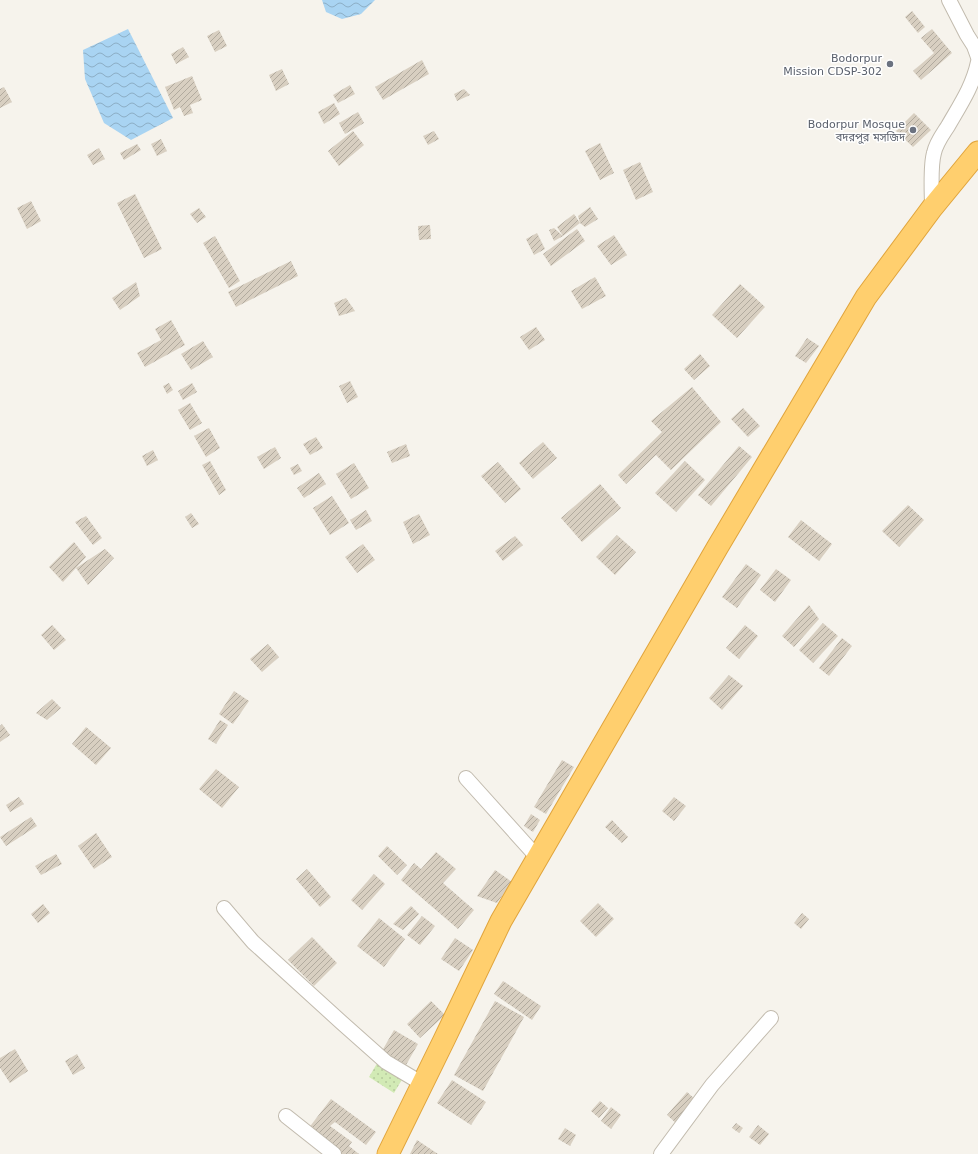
<svg xmlns="http://www.w3.org/2000/svg" width="978" height="1154" viewBox="0 0 978 1154" font-family="'DejaVu Sans','Noto Sans Bengali',sans-serif">
  <style>
    .garden { fill: url(#garden-dots) }
    .water { fill: url(#water-waves) }
    .building { fill: url(#building-hatch) }
    .lines { fill: none; stroke-linecap: round; stroke-linejoin: round }
    .minor-casing { stroke: #c2bbae; stroke-width: 16 }
    .highway-casing { stroke: #e0a43c; stroke-width: 23 }
    .minor { stroke: #fff; stroke-width: 14 }
    .highway { stroke: #ffcf6e; stroke-width: 21 }
    .worship-dot { fill: #6b7280; stroke: #fff; stroke-width: 1.5 }
    .labels { text-anchor: middle; stroke-width: 3; stroke-linejoin: round; paint-order: stroke }
    .worship-label { font-size: 11px; fill: #5b616d; stroke: #fff; text-anchor: end }
  </style>
  <defs>
    <pattern id="garden-dots" width="8" height="8" patternUnits="userSpaceOnUse"><rect width="8" height="8" fill="#d2eab5"/><path d="M2 2h.1M6 6h.1" fill="none" stroke="#b6ca9c" stroke-width="1.8" stroke-linecap="round"/></pattern>
    <pattern id="water-waves" width="16" height="10" patternUnits="userSpaceOnUse"><rect width="16" height="10" fill="#a9d4f2"/><path d="M0 5q4-4 8 0t8 0" fill="none" stroke="#8caec5"/></pattern>
    <pattern id="building-hatch" width="6" height="6" patternUnits="userSpaceOnUse"><rect width="6" height="6" fill="#d8cfc1"/><path d="M-1 1l2-2M0 6l6-6M5 7l2-2" fill="none" stroke="#b1aa9e"/></pattern>
  </defs>
  <rect width="100%" height="100%" fill="#f6f3ec"/>
  <path class="garden" d="M 379,1060 L 403,1078 L 394,1093 L 369,1077 Z"/>
  <g class="water">
    <path d="M 322,0 L 375,0 L 361,14 L 342,19 L 326,12 Z"/>
    <path d="M 128,29 L 173,118 L 131,140 L 104,123 L 85,79 L 83,50 Z"/>
  </g>
  <g class="building">
    <path d="M 912,11 L 925,27 L 918,33 L 905,17 Z"/>
    <path d="M 932,29 L 952,53 L 921,80 L 913,71 L 934,53 L 921,38 Z"/>
    <path d="M 219,30 L 227,46 L 215,52 L 207,36 Z"/>
    <path d="M 183,47 L 189,57 L 176,64 L 171,54 Z"/>
    <path d="M 422,60 L 429,74 L 383,100 L 375,87 Z"/>
    <path d="M 282,69 L 289,84 L 276,91 L 269,75 Z"/>
    <path d="M 192,76 L 202,100 L 190,105 L 193,113 L 184,116 L 180,107 L 174,110 L 165,87 Z"/>
    <path d="M 350,85 L 355,94 L 338,103 L 333,95 Z"/>
    <path d="M 4,87 L 12,102 L 0,108 L 0,89 Z"/>
    <path d="M 464,89 L 470,95 L 457,101 L 454,94 Z"/>
    <path d="M 334,103 L 340,114 L 324,124 L 318,112 Z"/>
    <path d="M 358,112 L 364,123 L 345,134 L 339,123 Z"/>
    <path d="M 914,113 L 931,130 L 913,147 L 896,131 Z"/>
    <path d="M 353,131 L 364,145 L 339,166 L 328,151 Z"/>
    <path d="M 434,131 L 439,139 L 428,145 L 423,136 Z"/>
    <path d="M 161,139 L 167,151 L 157,156 L 151,144 Z"/>
    <path d="M 600,143 L 614,173 L 600,180 L 585,151 Z"/>
    <path d="M 137,144 L 141,150 L 124,160 L 120,153 Z"/>
    <path d="M 99,148 L 105,159 L 93,165 L 87,155 Z"/>
    <path d="M 640,162 L 653,192 L 636,200 L 623,170 Z"/>
    <path d="M 135,194 L 162,249 L 144,258 L 117,203 Z"/>
    <path d="M 31,201 L 41,221 L 27,229 L 17,208 Z"/>
    <path d="M 590,207 L 598,219 L 585,227 L 580,223 L 578,216 Z"/>
    <path d="M 199,208 L 206,217 L 197,223 L 190,214 Z"/>
    <path d="M 574,214 L 580,223 L 563,236 L 557,227 Z"/>
    <path d="M 430,225 L 431,239 L 419,240 L 418,226 Z"/>
    <path d="M 554,228 L 563,236 L 554,241 L 549,230 Z"/>
    <path d="M 577,229 L 585,241 L 551,266 L 543,254 Z"/>
    <path d="M 537,233 L 545,249 L 534,255 L 526,239 Z"/>
    <path d="M 614,235 L 627,255 L 611,265 L 597,246 Z"/>
    <path d="M 215,236 L 240,281 L 229,288 L 203,243 Z"/>
    <path d="M 291,261 L 298,276 L 236,307 L 228,292 Z"/>
    <path d="M 595,277 L 606,296 L 582,309 L 571,291 Z"/>
    <path d="M 136,282 L 140,296 L 120,310 L 112,298 Z"/>
    <path d="M 740,284 L 765,307 L 737,338 L 712,315 Z"/>
    <path d="M 346,298 L 355,311 L 339,316 L 334,303 Z"/>
    <path d="M 171,320 L 185,345 L 145,367 L 137,353 L 161,340 L 155,329 Z"/>
    <path d="M 536,327 L 545,340 L 529,350 L 520,337 Z"/>
    <path d="M 807,338 L 819,346 L 806,363 L 795,356 Z"/>
    <path d="M 203,341 L 213,357 L 191,370 L 181,354 Z"/>
    <path d="M 700,354 L 710,366 L 694,380 L 684,369 Z"/>
    <path d="M 350,381 L 358,397 L 347,403 L 339,386 Z"/>
    <path d="M 169,383 L 173,390 L 167,394 L 163,386 Z"/>
    <path d="M 192,383 L 197,392 L 183,400 L 178,391 Z"/>
    <path d="M 692,387 L 721,422 L 671,470 L 656,455 L 626,484 L 618,475 L 662,432 L 651,421 Z"/>
    <path d="M 190,403 L 202,423 L 190,430 L 178,410 Z"/>
    <path d="M 743,408 L 760,426 L 748,437 L 731,419 Z"/>
    <path d="M 209,428 L 220,448 L 206,457 L 194,436 Z"/>
    <path d="M 316,437 L 323,448 L 310,455 L 303,444 Z"/>
    <path d="M 543,442 L 557,458 L 533,479 L 519,463 Z"/>
    <path d="M 406,444 L 410,456 L 392,463 L 387,452 Z"/>
    <path d="M 739,446 L 752,457 L 711,506 L 698,495 Z"/>
    <path d="M 275,447 L 281,458 L 264,469 L 257,457 Z"/>
    <path d="M 153,450 L 158,460 L 147,466 L 142,456 Z"/>
    <path d="M 210,461 L 226,490 L 219,495 L 202,465 Z"/>
    <path d="M 685,461 L 705,480 L 676,512 L 655,493 Z"/>
    <path d="M 498,462 L 521,489 L 505,503 L 481,476 Z"/>
    <path d="M 354,463 L 369,488 L 351,499 L 336,474 Z"/>
    <path d="M 298,464 L 302,471 L 294,475 L 290,468 Z"/>
    <path d="M 319,473 L 326,484 L 304,498 L 297,488 Z"/>
    <path d="M 600,484 L 621,508 L 582,542 L 561,518 Z"/>
    <path d="M 332,496 L 349,523 L 330,535 L 313,508 Z"/>
    <path d="M 908,505 L 924,520 L 899,547 L 882,531 Z"/>
    <path d="M 366,510 L 372,521 L 356,530 L 350,520 Z"/>
    <path d="M 191,513 L 199,524 L 192,528 L 185,517 Z"/>
    <path d="M 419,514 L 430,535 L 413,544 L 403,522 Z"/>
    <path d="M 86,516 L 102,538 L 93,545 L 75,522 Z"/>
    <path d="M 801,520 L 832,544 L 819,561 L 788,537 Z"/>
    <path d="M 617,535 L 636,552 L 615,575 L 596,557 Z"/>
    <path d="M 515,536 L 523,545 L 503,561 L 495,551 Z"/>
    <path d="M 74,542 L 86,557 L 63,582 L 49,567 Z"/>
    <path d="M 363,544 L 375,560 L 357,573 L 345,557 Z"/>
    <path d="M 105,549 L 114,558 L 88,585 L 76,568 Z"/>
    <path d="M 746,564 L 761,575 L 737,608 L 722,597 Z"/>
    <path d="M 776,569 L 791,580 L 775,602 L 760,590 Z"/>
    <path d="M 809,605 L 819,619 L 794,647 L 782,636 Z"/>
    <path d="M 823,623 L 838,636 L 813,663 L 799,650 Z"/>
    <path d="M 52,625 L 66,640 L 54,650 L 41,635 Z"/>
    <path d="M 745,625 L 758,636 L 739,659 L 726,648 Z"/>
    <path d="M 842,638 L 852,646 L 829,676 L 819,668 Z"/>
    <path d="M 268,644 L 279,657 L 262,672 L 250,659 Z"/>
    <path d="M 729,675 L 743,686 L 722,710 L 709,698 Z"/>
    <path d="M 234,691 L 249,701 L 233,724 L 219,714 Z"/>
    <path d="M 52,699 L 61,708 L 47,720 L 36,713 Z"/>
    <path d="M 220,720 L 228,725 L 216,744 L 208,739 Z"/>
    <path d="M 2,724 L 10,735 L 0,742 L 0,726 Z"/>
    <path d="M 86,727 L 111,748 L 96,765 L 72,744 Z"/>
    <path d="M 562,760 L 574,767 L 546,814 L 534,807 Z"/>
    <path d="M 216,769 L 239,787 L 222,808 L 199,789 Z"/>
    <path d="M 19,797 L 24,804 L 10,812 L 6,805 Z"/>
    <path d="M 674,797 L 686,806 L 674,821 L 662,811 Z"/>
    <path d="M 531,814 L 540,820 L 533,832 L 524,826 Z"/>
    <path d="M 31,817 L 37,826 L 6,846 L 0,837 Z"/>
    <path d="M 612,820 L 628,837 L 622,843 L 605,827 Z"/>
    <path d="M 96,833 L 112,857 L 94,869 L 78,846 Z"/>
    <path d="M 387,846 L 407,865 L 397,875 L 378,856 Z"/>
    <path d="M 436,852 L 456,869 L 443,883 L 474,910 L 458,929 L 401,880 L 414,863 L 421,869 Z"/>
    <path d="M 56,854 L 62,864 L 41,875 L 35,866 Z"/>
    <path d="M 307,869 L 331,897 L 320,907 L 296,879 Z"/>
    <path d="M 495,870 L 512,882 L 497,903 L 477,896 Z"/>
    <path d="M 374,874 L 385,884 L 362,910 L 351,900 Z"/>
    <path d="M 598,903 L 614,919 L 596,937 L 580,921 Z"/>
    <path d="M 43,904 L 50,913 L 38,923 L 31,914 Z"/>
    <path d="M 411,906 L 419,914 L 403,930 L 393,924 Z"/>
    <path d="M 802,913 L 809,919 L 801,929 L 794,923 Z"/>
    <path d="M 422,916 L 435,926 L 420,945 L 407,935 Z"/>
    <path d="M 379,918 L 405,939 L 384,967 L 357,946 Z"/>
    <path d="M 312,937 L 337,963 L 314,986 L 288,960 Z"/>
    <path d="M 455,938 L 473,950 L 459,971 L 441,959 Z"/>
    <path d="M 503,981 L 541,1006 L 532,1020 L 494,994 Z"/>
    <path d="M 431,1001 L 445,1015 L 420,1038 L 407,1024 Z"/>
    <path d="M 495,1001 L 524,1017 L 483,1091 L 454,1075 Z"/>
    <path d="M 394,1030 L 418,1044 L 406,1065 L 382,1051 Z"/>
    <path d="M 15,1049 L 28,1071 L 10,1083 L 0,1068 L 0,1058 Z"/>
    <path d="M 77,1054 L 85,1068 L 73,1075 L 65,1061 Z"/>
    <path d="M 452,1080 L 486,1102 L 471,1125 L 437,1103 Z"/>
    <path d="M 687,1092 L 697,1101 L 677,1124 L 667,1115 Z"/>
    <path d="M 331,1099 L 376,1132 L 366,1145 L 335,1122 L 330,1126 L 352,1142 L 349,1146 L 359,1154 L 342,1154 L 308,1129 Z"/>
    <path d="M 600,1101 L 608,1108 L 599,1118 L 591,1111 Z"/>
    <path d="M 611,1107 L 621,1115 L 611,1129 L 601,1121 Z"/>
    <path d="M 736,1123 L 743,1128 L 739,1133 L 732,1128 Z"/>
    <path d="M 758,1125 L 769,1134 L 760,1145 L 749,1137 Z"/>
    <path d="M 565,1128 L 576,1135 L 570,1146 L 558,1139 Z"/>
    <path d="M 417,1140 L 438,1154 L 410,1154 Z"/>
  </g>
  <g class="lines">
    <defs>
      <g id="minor">
        <path d="M 949,0 L 967,35 L 974,46 L 978,57"/>
        <path d="M 932,208 C 932,193 930,166 934,153 C 936,143 943,134 948,126 C 960,105 973,86 978,62"/>
        <path d="M 466,778 L 538,858"/>
        <path d="M 224,908 L 253,942 L 341,1022 L 386,1062 L 423,1084"/>
        <path d="M 286,1116 L 334,1154"/>
        <path d="M 661,1154 L 712,1085 L 771,1018"/>
      </g>
      <path id="highway" d="M 388,1154 L 444,1040 L 501,921 L 717,548 L 866,297 L 932,208 L 978,152"/>
    </defs>
    <use href="#minor" class="minor-casing"/>
    <use href="#highway" class="highway-casing"/>
    <use href="#minor" class="minor"/>
    <use href="#highway" class="highway"/>
  </g>
  <g class="worship-dot">
    <circle cx="890" cy="64" r="4"/>
    <circle cx="913" cy="130" r="4"/>
  </g>
  <g class="labels">
    <g class="worship-label">
      <text x="882" y="62">Bodorpur<tspan x="882" dy="13">Mission CDSP-302</tspan></text>
      <text x="905" y="128">Bodorpur Mosque<tspan x="905" dy="13">বদরপুর মসজিদ</tspan></text>
    </g>
  </g>
</svg>
